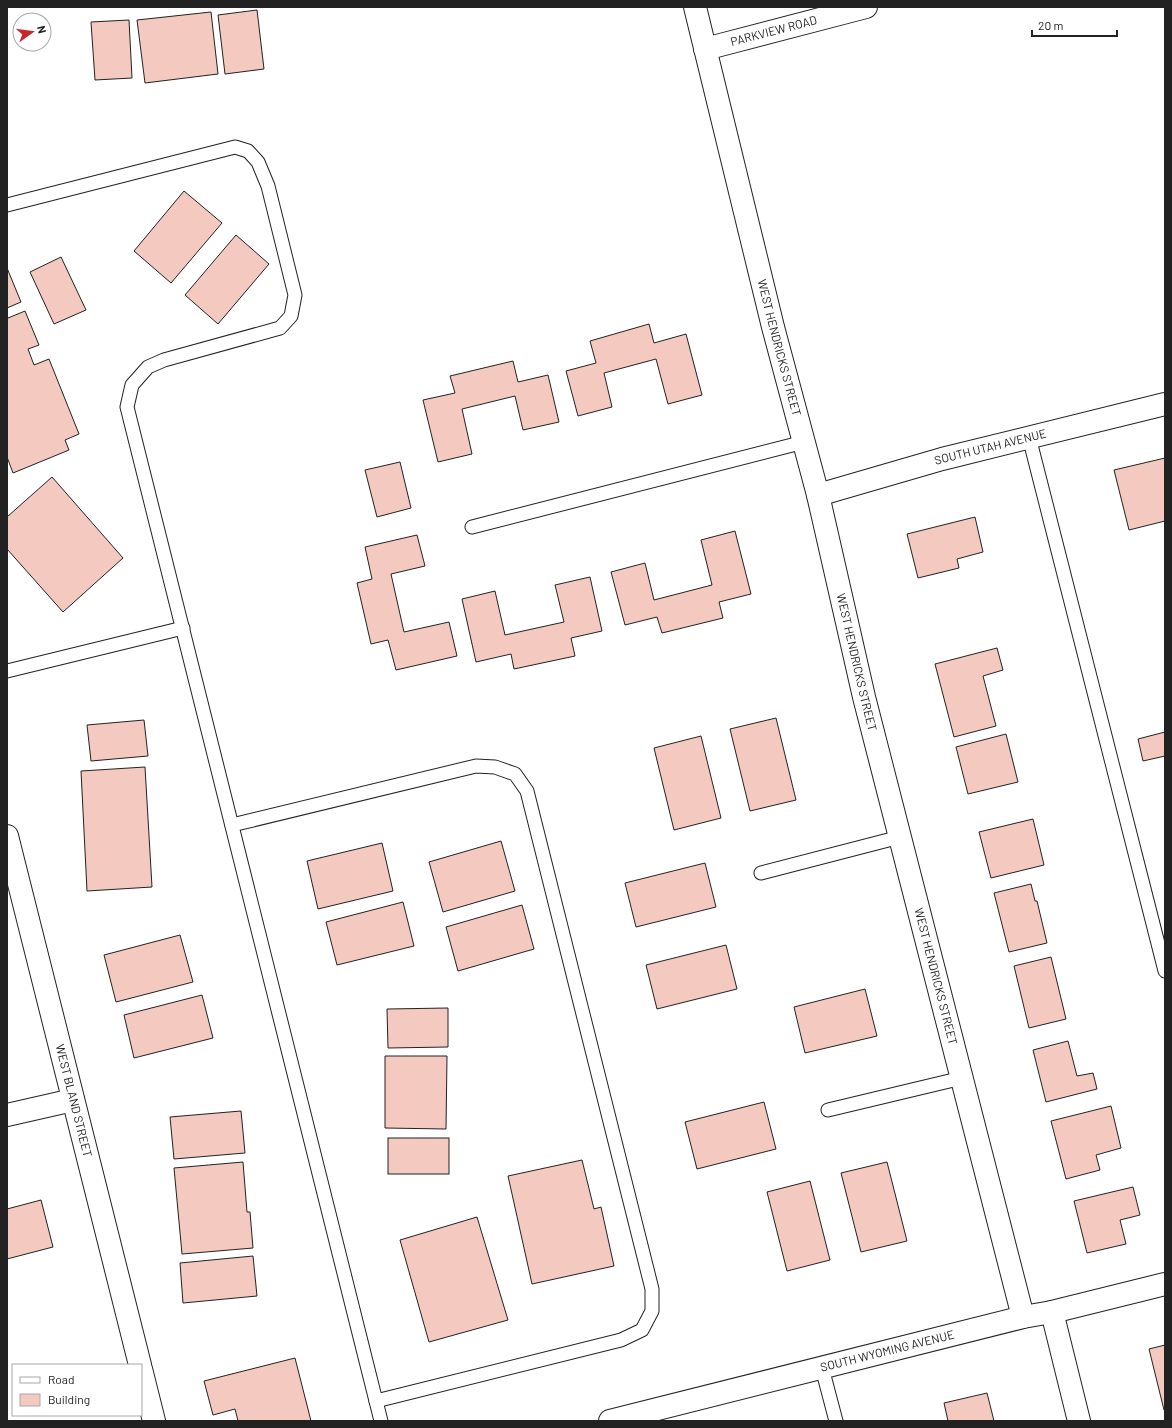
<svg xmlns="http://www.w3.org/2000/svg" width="1172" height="1428" viewBox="0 0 1172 1428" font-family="Barlow,sans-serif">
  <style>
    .building { fill: #f3c9c0; stroke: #222 }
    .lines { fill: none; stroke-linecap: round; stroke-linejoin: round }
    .lane-casing { stroke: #222; stroke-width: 15 }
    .street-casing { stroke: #222; stroke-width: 24 }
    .secondary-casing { stroke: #222; stroke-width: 24 }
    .lane { stroke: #fff; stroke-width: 13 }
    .street { stroke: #fff; stroke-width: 22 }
    .secondary { stroke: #fff; stroke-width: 22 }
    .labels { text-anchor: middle; stroke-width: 3; stroke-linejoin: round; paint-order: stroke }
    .street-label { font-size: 12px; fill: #222; stroke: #fff }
  </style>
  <rect width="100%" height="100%" fill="#fff"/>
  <g class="building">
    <path d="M 257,10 L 264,69 L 225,74 L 218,15 Z"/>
    <path d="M 211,12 L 218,74 L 145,83 L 137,20 Z"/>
    <path d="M 129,20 L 132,78 L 95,80 L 91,22 Z"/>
    <path d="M 184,191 L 222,223 L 171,283 L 134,251 Z"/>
    <path d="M 236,235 L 269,264 L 218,324 L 185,295 Z"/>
    <path d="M 61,257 L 86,310 L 54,324 L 30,272 Z"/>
    <path d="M 7,268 L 21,302 L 7,308 Z"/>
    <path d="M 25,311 L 39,345 L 28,349 L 34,365 L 49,359 L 79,434 L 65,440 L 69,450 L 13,473 L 7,457 L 7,315 L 8,318 Z"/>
    <path d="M 649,324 L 654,343 L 686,334 L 702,395 L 668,404 L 656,359 L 604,373 L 612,407 L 578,416 L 566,371 L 596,363 L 590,341 Z"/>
    <path d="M 513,361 L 518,382 L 548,375 L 559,422 L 523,430 L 515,396 L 462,409 L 472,454 L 438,462 L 423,400 L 455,393 L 450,376 Z"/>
    <path d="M 1165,458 L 1165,521 L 1129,530 L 1114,470 Z"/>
    <path d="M 400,462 L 411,508 L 377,517 L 365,470 Z"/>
    <path d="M 52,477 L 123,558 L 63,612 L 7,549 L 7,517 Z"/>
    <path d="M 975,517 L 983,552 L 957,559 L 959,568 L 918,578 L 907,534 Z"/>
    <path d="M 735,531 L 751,594 L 719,602 L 723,618 L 662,633 L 657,617 L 625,625 L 611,572 L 645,563 L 654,600 L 712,585 L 701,540 Z"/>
    <path d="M 417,535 L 425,566 L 391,574 L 404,632 L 449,622 L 457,656 L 396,670 L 388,640 L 371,644 L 357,583 L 372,579 L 365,547 Z"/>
    <path d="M 590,577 L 602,631 L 571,638 L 575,656 L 514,669 L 511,654 L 476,662 L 462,599 L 495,591 L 505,635 L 564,622 L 555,585 Z"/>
    <path d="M 997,648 L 1003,670 L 983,676 L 996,726 L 954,737 L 935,664 Z"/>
    <path d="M 776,718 L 796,800 L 750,811 L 730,729 Z"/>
    <path d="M 144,720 L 148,756 L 91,761 L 87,725 Z"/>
    <path d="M 1165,732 L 1165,756 L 1143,761 L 1138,739 Z"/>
    <path d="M 1006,734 L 1018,782 L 968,794 L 956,747 Z"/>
    <path d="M 701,736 L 721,818 L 674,830 L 654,748 Z"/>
    <path d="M 145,767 L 152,887 L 87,891 L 81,771 Z"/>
    <path d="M 1033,819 L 1044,865 L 991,878 L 979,832 Z"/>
    <path d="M 501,841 L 515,891 L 443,912 L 429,862 Z"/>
    <path d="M 382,843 L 393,891 L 318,909 L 307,861 Z"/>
    <path d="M 705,863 L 716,907 L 636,927 L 625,883 Z"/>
    <path d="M 1031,884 L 1035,901 L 1037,901 L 1047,943 L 1009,952 L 994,893 Z"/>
    <path d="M 403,902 L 414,946 L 337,965 L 326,922 Z"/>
    <path d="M 522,905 L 534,949 L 458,971 L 446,927 Z"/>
    <path d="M 180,935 L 193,982 L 116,1002 L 104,955 Z"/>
    <path d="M 726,945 L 737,989 L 657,1009 L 646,965 Z"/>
    <path d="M 1051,957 L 1066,1019 L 1029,1028 L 1014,966 Z"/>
    <path d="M 865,989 L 877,1036 L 805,1053 L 794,1007 Z"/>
    <path d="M 202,995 L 213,1038 L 134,1058 L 124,1015 Z"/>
    <path d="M 448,1008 L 448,1047 L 388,1048 L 387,1009 Z"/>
    <path d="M 1068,1041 L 1077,1076 L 1093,1073 L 1097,1089 L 1046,1102 L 1033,1050 Z"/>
    <path d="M 385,1056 L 447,1056 L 446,1129 L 385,1128 Z"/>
    <path d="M 764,1102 L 776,1149 L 697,1169 L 685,1122 Z"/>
    <path d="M 1111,1106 L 1121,1148 L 1096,1155 L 1100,1170 L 1066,1179 L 1051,1121 Z"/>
    <path d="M 241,1111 L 245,1153 L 174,1159 L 170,1117 Z"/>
    <rect x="388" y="1138" width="61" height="36"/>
    <path d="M 582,1160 L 594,1209 L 601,1207 L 614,1266 L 532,1284 L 508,1176 Z"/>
    <path d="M 243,1162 L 247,1212 L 250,1212 L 253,1248 L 182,1254 L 174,1168 Z"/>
    <path d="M 887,1162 L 907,1241 L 861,1252 L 841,1173 Z"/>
    <path d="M 810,1181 L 830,1260 L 787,1271 L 767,1192 Z"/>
    <path d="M 1133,1187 L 1140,1215 L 1120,1220 L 1126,1244 L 1087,1253 L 1074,1201 Z"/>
    <path d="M 41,1200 L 53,1247 L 7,1259 L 7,1209 Z"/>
    <path d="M 477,1217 L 508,1320 L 429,1342 L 400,1240 Z"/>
    <path d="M 253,1256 L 257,1296 L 183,1303 L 180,1263 Z"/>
    <path d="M 1165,1345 L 1165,1409 L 1164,1410 L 1149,1349 Z"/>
    <path d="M 295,1358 L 311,1421 L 238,1421 L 235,1409 L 213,1415 L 204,1381 Z"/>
    <path d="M 987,1393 L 994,1421 L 948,1421 L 944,1403 Z"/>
  </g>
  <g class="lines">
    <defs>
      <g id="lane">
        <path d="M 7,205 L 235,147 L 248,151 L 258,162 L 268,186 L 295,295 L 291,316 L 280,328 L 164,360 L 148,367 L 132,385 L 127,407 L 381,1421"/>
        <path d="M 1029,437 L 1165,971"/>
        <path d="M 472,527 L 804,442"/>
        <path d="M 7,671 L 183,628"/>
        <path d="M 232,825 L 476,766 L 495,767 L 515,774 L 527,791 L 652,1289 L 652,1311 L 642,1330 L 621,1340 L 376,1401"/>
        <path d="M 761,873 L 900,837"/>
        <path d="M 828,1110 L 962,1078"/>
        <path d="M 822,1368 L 836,1421"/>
      </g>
      <g id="street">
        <path id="s1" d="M 695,7 L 773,327 L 818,495 L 864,697 L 1023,1317"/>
        <path id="s2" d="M 705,49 L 866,7"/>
        <path id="s3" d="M 818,495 L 942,459 L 1165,404"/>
        <path d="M 7,1115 L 73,1100"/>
        <path d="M 1052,1312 L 1079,1421"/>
      </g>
      <g id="secondary">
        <path id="s4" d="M 7,836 L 140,1365"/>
        <path d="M 141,1369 L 154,1421"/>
        <path id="s5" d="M 610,1421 L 1023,1317 L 1052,1312 L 1165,1284"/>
      </g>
    </defs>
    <use href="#lane" class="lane-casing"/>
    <use href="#street" class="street-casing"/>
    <use href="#secondary" class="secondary-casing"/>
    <use href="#lane" class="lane"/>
    <use href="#street" class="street"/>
    <use href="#secondary" class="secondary"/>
  </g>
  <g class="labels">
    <g class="street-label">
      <text dy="4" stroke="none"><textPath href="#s2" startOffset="71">PARKVIEW ROAD</textPath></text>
      <text dy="4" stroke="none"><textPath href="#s1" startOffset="351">WEST HENDRICKS STREET</textPath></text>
      <text dy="4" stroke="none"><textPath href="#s3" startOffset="179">SOUTH UTAH AVENUE</textPath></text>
      <text dy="4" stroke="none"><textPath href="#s1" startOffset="675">WEST HENDRICKS STREET</textPath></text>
      <text dy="4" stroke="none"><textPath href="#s1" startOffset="999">WEST HENDRICKS STREET</textPath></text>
      <text dy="4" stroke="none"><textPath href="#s4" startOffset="273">WEST BLAND STREET</textPath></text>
      <text dy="4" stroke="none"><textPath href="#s5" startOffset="286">SOUTH WYOMING AVENUE</textPath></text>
    </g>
  </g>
  <rect width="1172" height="1428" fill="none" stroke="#222222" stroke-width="16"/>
  <rect x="12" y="1364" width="130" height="52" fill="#ffffff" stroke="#a7a7a7"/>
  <rect x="20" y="1377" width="20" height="6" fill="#ffffff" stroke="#a7a7a7"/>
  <text x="48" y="1384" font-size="12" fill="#222222">Road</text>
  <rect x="20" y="1394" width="20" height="12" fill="#f3c9c0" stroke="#a7a7a7"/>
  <text x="48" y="1404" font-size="12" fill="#222222">Building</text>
  <g transform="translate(32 32) rotate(76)"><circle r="19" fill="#ffffff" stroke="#a7a7a7"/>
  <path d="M0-3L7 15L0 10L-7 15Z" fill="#c62828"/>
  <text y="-6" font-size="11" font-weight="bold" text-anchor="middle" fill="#222222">N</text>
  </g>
  <path d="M1032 30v6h85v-6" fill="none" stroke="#222222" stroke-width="2"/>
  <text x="1038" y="30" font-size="12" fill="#222222" stroke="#ffffff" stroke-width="3" paint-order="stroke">20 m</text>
</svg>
